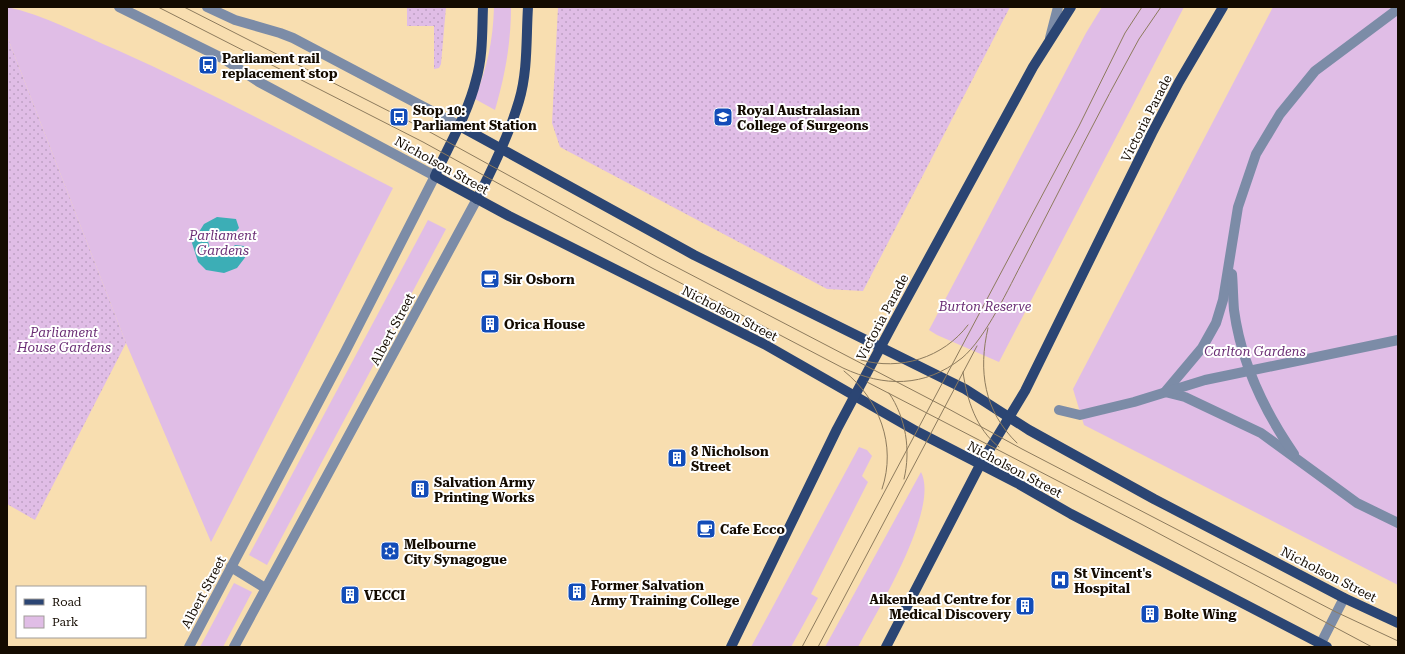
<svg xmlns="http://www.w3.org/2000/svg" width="1405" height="654" viewBox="0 0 1405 654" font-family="'Roboto Serif',serif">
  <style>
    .green { fill: #e0bde6 }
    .garden { fill: url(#garden-dots) }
    .water { fill: #3caeb6 }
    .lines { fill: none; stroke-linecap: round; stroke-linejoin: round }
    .minor { stroke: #7c8ca7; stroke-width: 10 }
    .major { stroke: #2b4573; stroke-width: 10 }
    .tram { stroke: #8d7b5d; stroke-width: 1 }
    .labels { text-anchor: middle; stroke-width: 4; stroke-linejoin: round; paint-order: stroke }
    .poi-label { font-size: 13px; font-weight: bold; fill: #140b00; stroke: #fff; text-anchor: start }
    .street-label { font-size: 13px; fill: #140b00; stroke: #fff }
    .park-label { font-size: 13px; font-style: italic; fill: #6b2e75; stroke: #fff }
  </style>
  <defs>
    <pattern id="garden-dots" width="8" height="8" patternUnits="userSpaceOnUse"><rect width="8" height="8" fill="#e0bde6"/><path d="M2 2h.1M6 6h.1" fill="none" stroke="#bfa1c4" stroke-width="1.8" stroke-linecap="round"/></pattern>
  </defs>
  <rect width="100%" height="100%" fill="#f8deb0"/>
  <g class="green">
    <path d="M 7,7 C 45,15 81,35 117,50 C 211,92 301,141 393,188 L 211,542 L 126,343 L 7,36 Z"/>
    <path d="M 494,7 L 511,7 C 511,43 505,76 495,110 L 475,99 C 487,67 493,42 494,7 Z"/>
    <path d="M 1102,7 L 1184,7 L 999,362 L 937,335 L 929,330 L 1086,33 Z"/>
    <path d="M 1273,7 L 1398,7 L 1398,585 L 1084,425 L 1073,389 Z"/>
    <path d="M 428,220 L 446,229 L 267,565 L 249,555 Z"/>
    <path d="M 859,447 L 867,450 L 872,456 L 862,476 L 868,482 L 811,594 L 818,598 L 791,647 L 751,647 Z"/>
    <path d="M 921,472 C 940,509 877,611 858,647 L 825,647 Z"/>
    <path d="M 234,583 L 252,592 L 223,647 L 200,647 Z"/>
  </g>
  <g class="garden">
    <path d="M 407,7 L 446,7 L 441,64 L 439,68 L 434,69 L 434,26 L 407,26 Z"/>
    <path d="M 558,7 L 1010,7 L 863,291 L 827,289 L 560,147 L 552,123 Z"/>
    <path d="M 7,36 L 126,343 L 35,520 L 7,504 Z"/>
  </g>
  <path class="water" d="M 217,217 L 236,219 L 239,228 L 232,236 L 219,233 L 208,241 L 211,253 L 223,257 L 235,245 L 244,246 L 247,255 L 237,268 L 224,273 L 206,270 L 198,262 L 192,243 L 204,224 Z"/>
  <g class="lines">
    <g class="minor">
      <path d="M 119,7 L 224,59 L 259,82 L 435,176 L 345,352 L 189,647"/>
      <path d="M 207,7 L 235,20 L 280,33 L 293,38 L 458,125"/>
      <path d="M 1398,9 L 1315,71 L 1280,114 L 1256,154 L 1238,207 L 1223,300 L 1216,323 L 1202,348 L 1165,392 L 1185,397 L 1261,433 L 1357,503 L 1398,523"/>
      <path d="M 1050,38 L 1058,7"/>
      <path d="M 1232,274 C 1233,286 1233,298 1234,310 C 1241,362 1265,412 1294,454"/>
      <path d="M 1059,410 L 1080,415 L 1134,402 L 1205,380 L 1398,340"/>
      <path d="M 231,567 L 265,588"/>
      <path d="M 234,647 L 477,199"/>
      <path d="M 1319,647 L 1344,598"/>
    </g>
    <g class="major">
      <path d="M 483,7 C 482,32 483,56 476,80 C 468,113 449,145 435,176 L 509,216 L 764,344 L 916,431 L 1017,483 L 1071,514 L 1327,647"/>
      <path d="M 458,125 L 694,255 L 965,389 L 1029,430 L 1154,499 L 1344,598 L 1398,623"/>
      <path d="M 477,199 C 493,168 509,135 519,101 C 528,71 526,38 528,7"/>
      <path d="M 731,647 L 837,429 L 894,322 L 1033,67 L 1071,7"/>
      <path d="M 886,647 L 980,465 L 1025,391 L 1152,133 L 1179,82 L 1223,7"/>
    </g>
    <g class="tram">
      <path d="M 158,7 L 423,142 L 652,268 L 843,368 C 884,387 924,388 962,358 C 986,338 1009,287 1024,259 C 1062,186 1099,111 1139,39 L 1161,7"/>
      <path d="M 184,7 L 428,131 L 657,257 L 945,407 L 1022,449 L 1336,612 L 1398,641"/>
      <path d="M 988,328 C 978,371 984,411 1017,443"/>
      <path d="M 861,360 C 900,371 943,358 968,325"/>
      <path d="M 844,371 C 879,399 897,445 882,489"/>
      <path d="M 963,372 C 967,400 976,429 999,447"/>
      <path d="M 867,382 L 1141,524 L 1372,647"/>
      <path d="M 889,393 C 906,418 911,450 904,479"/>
      <path d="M 802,647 L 1079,126 L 1125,33 L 1142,7"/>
      <path d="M 818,647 L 977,346"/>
    </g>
  </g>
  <defs>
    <symbol id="bus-square" viewBox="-11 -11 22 22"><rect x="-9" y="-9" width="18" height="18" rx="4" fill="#124cb8" stroke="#fff"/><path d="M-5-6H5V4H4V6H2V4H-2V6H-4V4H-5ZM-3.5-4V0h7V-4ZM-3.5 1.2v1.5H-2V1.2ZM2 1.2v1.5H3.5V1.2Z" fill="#fff"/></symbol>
    <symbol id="university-square" viewBox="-11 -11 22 22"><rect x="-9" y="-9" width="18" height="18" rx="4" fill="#124cb8" stroke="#fff"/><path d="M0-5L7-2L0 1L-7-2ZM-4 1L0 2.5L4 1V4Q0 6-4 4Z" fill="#fff"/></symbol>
    <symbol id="cafe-square" viewBox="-11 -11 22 22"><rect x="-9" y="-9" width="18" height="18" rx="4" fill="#124cb8" stroke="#fff"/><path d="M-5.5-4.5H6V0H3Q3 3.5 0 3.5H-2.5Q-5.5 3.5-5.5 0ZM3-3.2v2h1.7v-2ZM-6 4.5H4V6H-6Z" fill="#fff"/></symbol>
    <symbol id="building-square" viewBox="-11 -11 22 22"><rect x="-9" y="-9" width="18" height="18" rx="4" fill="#124cb8" stroke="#fff"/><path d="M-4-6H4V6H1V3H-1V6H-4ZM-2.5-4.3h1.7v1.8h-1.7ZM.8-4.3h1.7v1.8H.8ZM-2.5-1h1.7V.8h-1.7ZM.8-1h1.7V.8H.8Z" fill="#fff"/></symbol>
    <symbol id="synagogue-square" viewBox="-11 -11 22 22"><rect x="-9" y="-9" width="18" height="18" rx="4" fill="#124cb8" stroke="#fff"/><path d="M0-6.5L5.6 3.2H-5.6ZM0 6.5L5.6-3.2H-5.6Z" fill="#fff"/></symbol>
    <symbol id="hospital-square" viewBox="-11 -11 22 22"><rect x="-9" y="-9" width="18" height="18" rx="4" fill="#124cb8" stroke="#fff"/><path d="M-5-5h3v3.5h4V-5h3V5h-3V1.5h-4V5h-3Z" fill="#fff"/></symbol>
  </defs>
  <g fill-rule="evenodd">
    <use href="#bus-square" x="197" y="54" width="22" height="22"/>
    <use href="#bus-square" x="388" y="106" width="22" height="22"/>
    <use href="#university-square" x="712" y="106" width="22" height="22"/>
    <use href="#cafe-square" x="479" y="268" width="22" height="22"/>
    <use href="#building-square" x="479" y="313" width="22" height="22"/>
    <use href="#building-square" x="666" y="447" width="22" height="22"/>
    <use href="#building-square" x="409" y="478" width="22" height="22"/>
    <use href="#cafe-square" x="695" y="518" width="22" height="22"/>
    <use href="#synagogue-square" x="379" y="540" width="22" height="22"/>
    <use href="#hospital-square" x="1049" y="569" width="22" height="22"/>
    <use href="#building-square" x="566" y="581" width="22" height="22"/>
    <use href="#building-square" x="339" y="584" width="22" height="22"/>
    <use href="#building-square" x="1014" y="595" width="22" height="22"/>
    <use href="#building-square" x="1139" y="603" width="22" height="22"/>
  </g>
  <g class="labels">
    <g class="poi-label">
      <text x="222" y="63">Parliament rail<tspan x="222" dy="15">replacement stop</tspan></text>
      <text x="413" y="115">Stop 10:<tspan x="413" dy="15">Parliament Station</tspan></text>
      <text x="737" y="115">Royal Australasian<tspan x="737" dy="15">College of Surgeons</tspan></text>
      <text x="504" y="284">Sir Osborn</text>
      <text x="504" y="329">Orica House</text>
      <text x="691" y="456">8 Nicholson<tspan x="691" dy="15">Street</tspan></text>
      <text x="434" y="487">Salvation Army<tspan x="434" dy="15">Printing Works</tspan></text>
      <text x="720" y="534">Cafe Ecco</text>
      <text x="404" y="549">Melbourne<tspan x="404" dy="15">City Synagogue</tspan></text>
      <text x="1074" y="578">St Vincent's<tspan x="1074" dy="15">Hospital</tspan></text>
      <text x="591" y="590">Former Salvation<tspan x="591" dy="15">Army Training College</tspan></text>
      <text x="364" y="600">VECCI</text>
      <text x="1011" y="604" text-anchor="end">Aikenhead Centre for<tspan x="1011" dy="15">Medical Discovery</tspan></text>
      <text x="1164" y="619">Bolte Wing</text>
    </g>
    <g class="street-label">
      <text transform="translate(1146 118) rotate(-63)" y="5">Victoria Parade</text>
      <text transform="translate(442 165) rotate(29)" y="5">Nicholson Street</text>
      <text transform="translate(730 313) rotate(27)" y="5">Nicholson Street</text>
      <text transform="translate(882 317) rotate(-62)" y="5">Victoria Parade</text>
      <text transform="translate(392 329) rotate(-62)" y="5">Albert Street</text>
      <text transform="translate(1015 469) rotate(28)" y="5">Nicholson Street</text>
      <text transform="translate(1329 574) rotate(27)" y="5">Nicholson Street</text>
      <text transform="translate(203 592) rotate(-62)" y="5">Albert Street</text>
    </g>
    <g class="park-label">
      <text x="223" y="240">Parliament<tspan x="223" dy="15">Gardens</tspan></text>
      <text x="985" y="311">Burton Reserve</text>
      <text x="64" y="337">Parliament<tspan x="64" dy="15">House Gardens</tspan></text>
      <text x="1255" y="356">Carlton Gardens</text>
    </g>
  </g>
  <rect width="1405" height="654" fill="none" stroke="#140b00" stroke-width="16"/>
  <rect x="16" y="586" width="130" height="52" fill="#ffffff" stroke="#a19d99"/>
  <rect x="24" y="599" width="20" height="6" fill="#2b4573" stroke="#a19d99"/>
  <text x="52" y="606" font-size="12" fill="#140b00">Road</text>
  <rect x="24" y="616" width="20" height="12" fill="#e0bde6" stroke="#a19d99"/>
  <text x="52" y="626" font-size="12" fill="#140b00">Park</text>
</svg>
